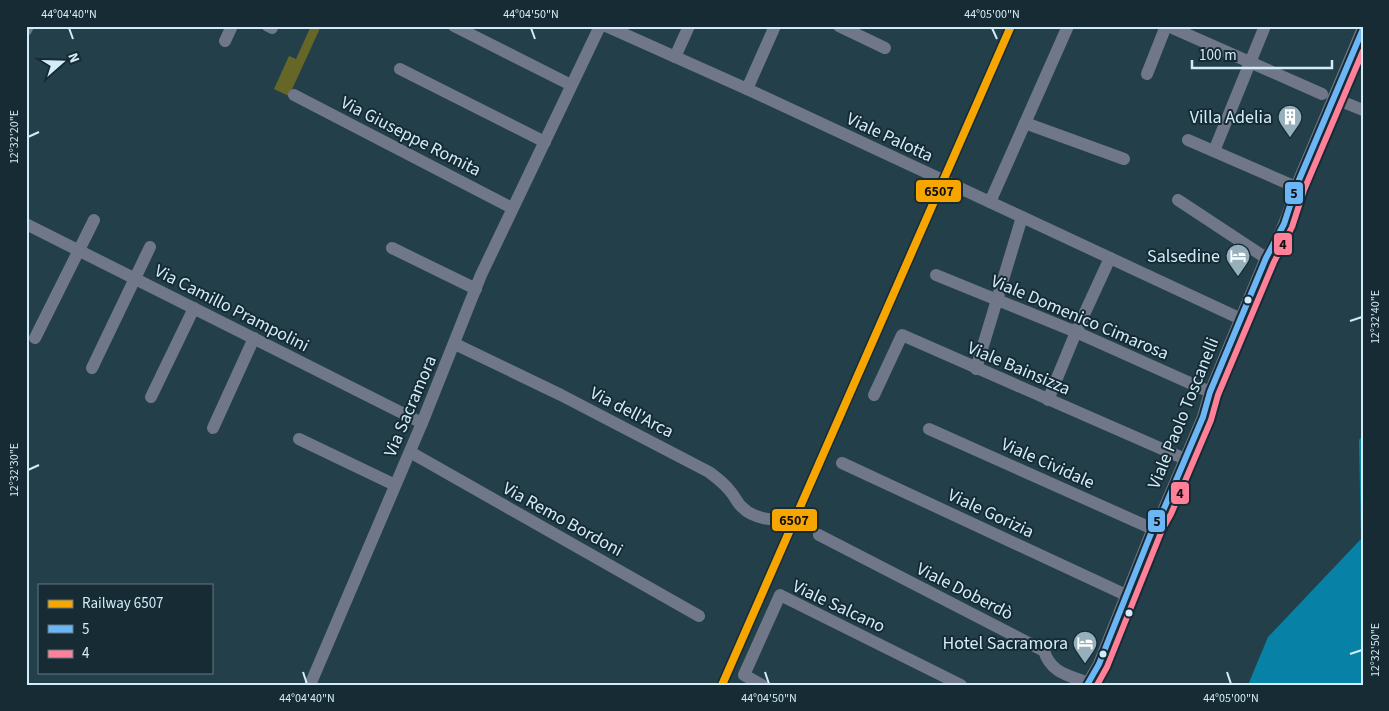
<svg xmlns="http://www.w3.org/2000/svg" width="1389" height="711" viewBox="0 0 1389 711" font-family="'Source Sans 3',sans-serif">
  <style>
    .green { fill: #666726 }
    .water { fill: #0782a6 }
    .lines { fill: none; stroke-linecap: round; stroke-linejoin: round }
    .minor { stroke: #707788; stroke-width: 12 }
    .bus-1-casing { stroke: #162b34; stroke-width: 10 }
    .bus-2-casing { stroke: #162b34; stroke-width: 10 }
    .bus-1 { stroke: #6db6f5; stroke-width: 6 }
    .bus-2 { stroke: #ff8098; stroke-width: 6 }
    .rail-1-casing { stroke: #162b34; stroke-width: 11 }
    .rail-1 { stroke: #f7a600; stroke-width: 8 }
    .ticks { fill: none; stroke: #d2ecf8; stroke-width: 2 }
    .bus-dot { fill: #d2ecf8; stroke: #162b34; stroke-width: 2 }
    .labels { text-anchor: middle; stroke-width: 4; stroke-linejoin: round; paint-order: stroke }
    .poi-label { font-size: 18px; fill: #d2ecf8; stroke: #162b34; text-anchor: end }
    .street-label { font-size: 18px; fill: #d2ecf8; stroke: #162b34 }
    .line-badge { stroke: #162b34; stroke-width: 2 }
    .pale-badge-label { font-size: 14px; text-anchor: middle; font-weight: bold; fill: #111 }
    .neatline { fill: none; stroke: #d2ecf8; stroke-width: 2 }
    .ticks-label { font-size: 12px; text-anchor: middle; fill: #d2ecf8 }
  </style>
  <rect width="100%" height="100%" fill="#23404a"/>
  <path class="green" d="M 311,26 L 321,26 L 289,96 L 274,89 L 289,56 L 296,59 Z"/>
  <path class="water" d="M 1363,435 L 1363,685 L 1248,685 L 1268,637 L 1361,539 L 1359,440 Z"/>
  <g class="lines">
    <g class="minor">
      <path d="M 268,26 L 272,28"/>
      <path d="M 454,26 L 571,85"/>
      <path d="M 606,26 L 747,89 L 1241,319"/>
      <path d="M 839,26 L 885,48"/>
      <path d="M 1168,26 L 1322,94"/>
      <path d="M 26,30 L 28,26"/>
      <path d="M 225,41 L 232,26"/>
      <path d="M 675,57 L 689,26"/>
      <path d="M 400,69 L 545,142"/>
      <path d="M 1147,74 L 1166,26"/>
      <path d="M 747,89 L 775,26"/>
      <path d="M 294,95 L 512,208"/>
      <path d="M 1333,98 L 1363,110"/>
      <path d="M 1025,123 L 1124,159"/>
      <path d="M 1188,140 L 1296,187"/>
      <path d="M 1214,151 L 1265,26"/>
      <path d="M 1178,200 L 1266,258"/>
      <path d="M 990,202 L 1068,26"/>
      <path d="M 26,224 L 422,423"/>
      <path d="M 392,248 L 476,289"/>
      <path d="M 936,275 L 1076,332 L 1210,392"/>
      <path d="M 35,338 L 94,220"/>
      <path d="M 455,344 L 561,395 L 709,472 C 717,478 724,483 730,491 C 735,496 737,503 742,507 C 752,518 769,520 783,520"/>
      <path d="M 92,368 L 150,247"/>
      <path d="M 976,369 L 1022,217"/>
      <path d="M 874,395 L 902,335 L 1185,459"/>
      <path d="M 151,397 L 194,308"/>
      <path d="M 1048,400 L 1076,332 L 1110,258"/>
      <path d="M 213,428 L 254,338"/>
      <path d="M 929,429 L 1153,529"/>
      <path d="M 299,439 L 395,485"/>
      <path d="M 410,452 L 699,616"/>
      <path d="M 842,463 L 1126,595"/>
      <path d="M 819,535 L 1044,651 C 1051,673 1068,675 1088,683"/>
      <path d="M 310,685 L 422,423 L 481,275 L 600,26"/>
      <path d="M 762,685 L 744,675 L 780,595 L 961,685"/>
      <path d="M 1087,685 L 1099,664 L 1154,526 L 1163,511 L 1203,417 L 1210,392 L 1266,258 C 1280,238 1290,211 1296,187 L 1363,28"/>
    </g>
    <defs>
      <path id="bus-1" d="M 1087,685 L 1099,664 L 1154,526 L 1163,511 L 1203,417 L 1210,392 L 1266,258 L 1284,224 L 1296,187 L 1363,29"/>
      <path id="bus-2" d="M 1097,685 L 1107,667 L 1162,530 L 1171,514 L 1211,420 L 1218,395 L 1274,262 L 1292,227 L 1304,190 L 1363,51"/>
    </defs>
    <use href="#bus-1" class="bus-1-casing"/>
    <use href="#bus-2" class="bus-2-casing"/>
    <use href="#bus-1" class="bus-1"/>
    <use href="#bus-2" class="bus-2"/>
    <defs>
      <path id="rail-1" d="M 722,685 L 1011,26"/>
    </defs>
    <use href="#rail-1" class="rail-1-casing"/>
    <use href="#rail-1" class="rail-1"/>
  </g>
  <path class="ticks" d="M 69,28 L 73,39M 531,28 L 535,39M 992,28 L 997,39M 28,137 L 39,132M 1350,321 L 1362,317M 28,470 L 39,465M 1350,654 L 1362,650M 303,672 L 307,684M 765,672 L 769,684M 1227,672 L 1231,684"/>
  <defs>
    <symbol id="building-pin" viewBox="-11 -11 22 30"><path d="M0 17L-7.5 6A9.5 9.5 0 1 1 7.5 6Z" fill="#95b0bb" stroke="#162b34"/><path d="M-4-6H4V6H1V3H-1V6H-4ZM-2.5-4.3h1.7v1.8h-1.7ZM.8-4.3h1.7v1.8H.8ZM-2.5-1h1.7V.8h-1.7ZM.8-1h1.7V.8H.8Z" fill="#fff"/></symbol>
    <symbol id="hotel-pin" viewBox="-11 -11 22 30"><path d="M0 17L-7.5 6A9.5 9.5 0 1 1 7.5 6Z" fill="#95b0bb" stroke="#162b34"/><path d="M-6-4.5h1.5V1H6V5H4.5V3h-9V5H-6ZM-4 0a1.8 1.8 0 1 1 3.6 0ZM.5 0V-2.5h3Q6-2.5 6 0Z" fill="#fff"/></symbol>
  </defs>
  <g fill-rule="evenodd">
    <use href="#building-pin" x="1276" y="103" width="28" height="38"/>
    <use href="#hotel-pin" x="1224" y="242" width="28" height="38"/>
    <use href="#hotel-pin" x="1071" y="629" width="28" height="38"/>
  </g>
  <g class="bus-dot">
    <circle cx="1248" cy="300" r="4.5"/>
    <circle cx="1129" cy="613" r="4.5"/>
    <circle cx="1103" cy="654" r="4.5"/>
  </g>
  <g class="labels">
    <g class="poi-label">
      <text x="1272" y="123">Villa Adelia</text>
      <text x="1220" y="262">Salsedine</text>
      <text x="1068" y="649">Hotel Sacramora</text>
    </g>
    <g class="street-label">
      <text transform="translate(411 136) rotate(27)" y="6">Via Giuseppe Romita</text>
      <text transform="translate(890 137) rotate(25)" y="6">Viale Palotta</text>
      <text transform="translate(232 308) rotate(27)" y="6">Via Camillo Prampolini</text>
      <text transform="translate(1080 317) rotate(23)" y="6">Viale Domenico Cimarosa</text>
      <text transform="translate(1019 368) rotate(23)" y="6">Viale Bainsizza</text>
      <text transform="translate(410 406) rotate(-67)" y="6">Via Sacramora</text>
      <text transform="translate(632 412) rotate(27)" y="6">Via dell'Arca</text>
      <text transform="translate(1183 413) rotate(-68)" y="6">Viale Paolo Toscanelli</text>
      <text transform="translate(1048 463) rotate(24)" y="6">Viale Cividale</text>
      <text transform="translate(991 513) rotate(25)" y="6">Viale Gorizia</text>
      <text transform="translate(563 519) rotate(29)" y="6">Via Remo Bordoni</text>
      <text transform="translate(965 591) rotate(27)" y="6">Viale Doberdò</text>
      <text transform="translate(839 606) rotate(25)" y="6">Viale Salcano</text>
    </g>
  </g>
  <g class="line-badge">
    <rect x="915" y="179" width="47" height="24" rx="5" fill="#f7a600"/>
    <rect x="1284" y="181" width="20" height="24" rx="5" fill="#6db6f5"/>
    <rect x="1273" y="232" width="20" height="24" rx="5" fill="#ff8098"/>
    <rect x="1170" y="481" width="20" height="24" rx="5" fill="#ff8098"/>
    <rect x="771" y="508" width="47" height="24" rx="5" fill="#f7a600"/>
    <rect x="1147" y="509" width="19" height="24" rx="5" fill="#6db6f5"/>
  </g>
  <g class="pale-badge-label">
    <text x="939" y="196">6507</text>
    <text x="1294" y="198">5</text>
    <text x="1283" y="249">4</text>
    <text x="1180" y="498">4</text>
    <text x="794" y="525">6507</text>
    <text x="1157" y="526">5</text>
  </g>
  <rect width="1389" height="711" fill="none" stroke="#162b34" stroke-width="55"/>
  <rect x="38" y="584" width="175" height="90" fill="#162b34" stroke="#617882"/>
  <rect x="48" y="600" width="25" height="8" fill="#f7a600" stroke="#617882"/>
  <text x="82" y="608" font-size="15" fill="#d2ecf8">Railway 6507</text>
  <rect x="48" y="625" width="25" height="8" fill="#6db6f5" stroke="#617882"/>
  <text x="82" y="634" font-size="15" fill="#d2ecf8">5</text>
  <rect x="48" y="650" width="25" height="8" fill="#ff8098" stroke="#617882"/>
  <text x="82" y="658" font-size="15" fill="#d2ecf8">4</text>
  <g transform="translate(62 62) rotate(70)" stroke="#162b34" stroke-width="4" paint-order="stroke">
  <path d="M0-4L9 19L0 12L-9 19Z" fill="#d2ecf8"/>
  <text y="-8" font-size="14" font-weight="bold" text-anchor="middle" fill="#d2ecf8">N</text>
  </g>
  <path d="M1192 60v8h140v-8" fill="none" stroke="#d2ecf8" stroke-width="2.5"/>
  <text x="1199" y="60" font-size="15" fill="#d2ecf8" stroke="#162b34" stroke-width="4" paint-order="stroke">100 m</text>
  <rect x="28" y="28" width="1334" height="656" class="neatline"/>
  <g class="ticks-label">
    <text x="69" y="18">44°04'40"N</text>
    <text x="531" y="18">44°04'50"N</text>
    <text x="992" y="18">44°05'00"N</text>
    <text transform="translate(14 137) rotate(-90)" y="4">12°32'20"E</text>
    <text transform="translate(1375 317) rotate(-90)" y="4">12°32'40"E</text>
    <text transform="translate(14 470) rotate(-90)" y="4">12°32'30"E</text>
    <text transform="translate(1375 650) rotate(-90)" y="4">12°32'50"E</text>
    <text x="307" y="702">44°04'40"N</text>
    <text x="769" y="702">44°04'50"N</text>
    <text x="1231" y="702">44°05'00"N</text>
  </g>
</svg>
